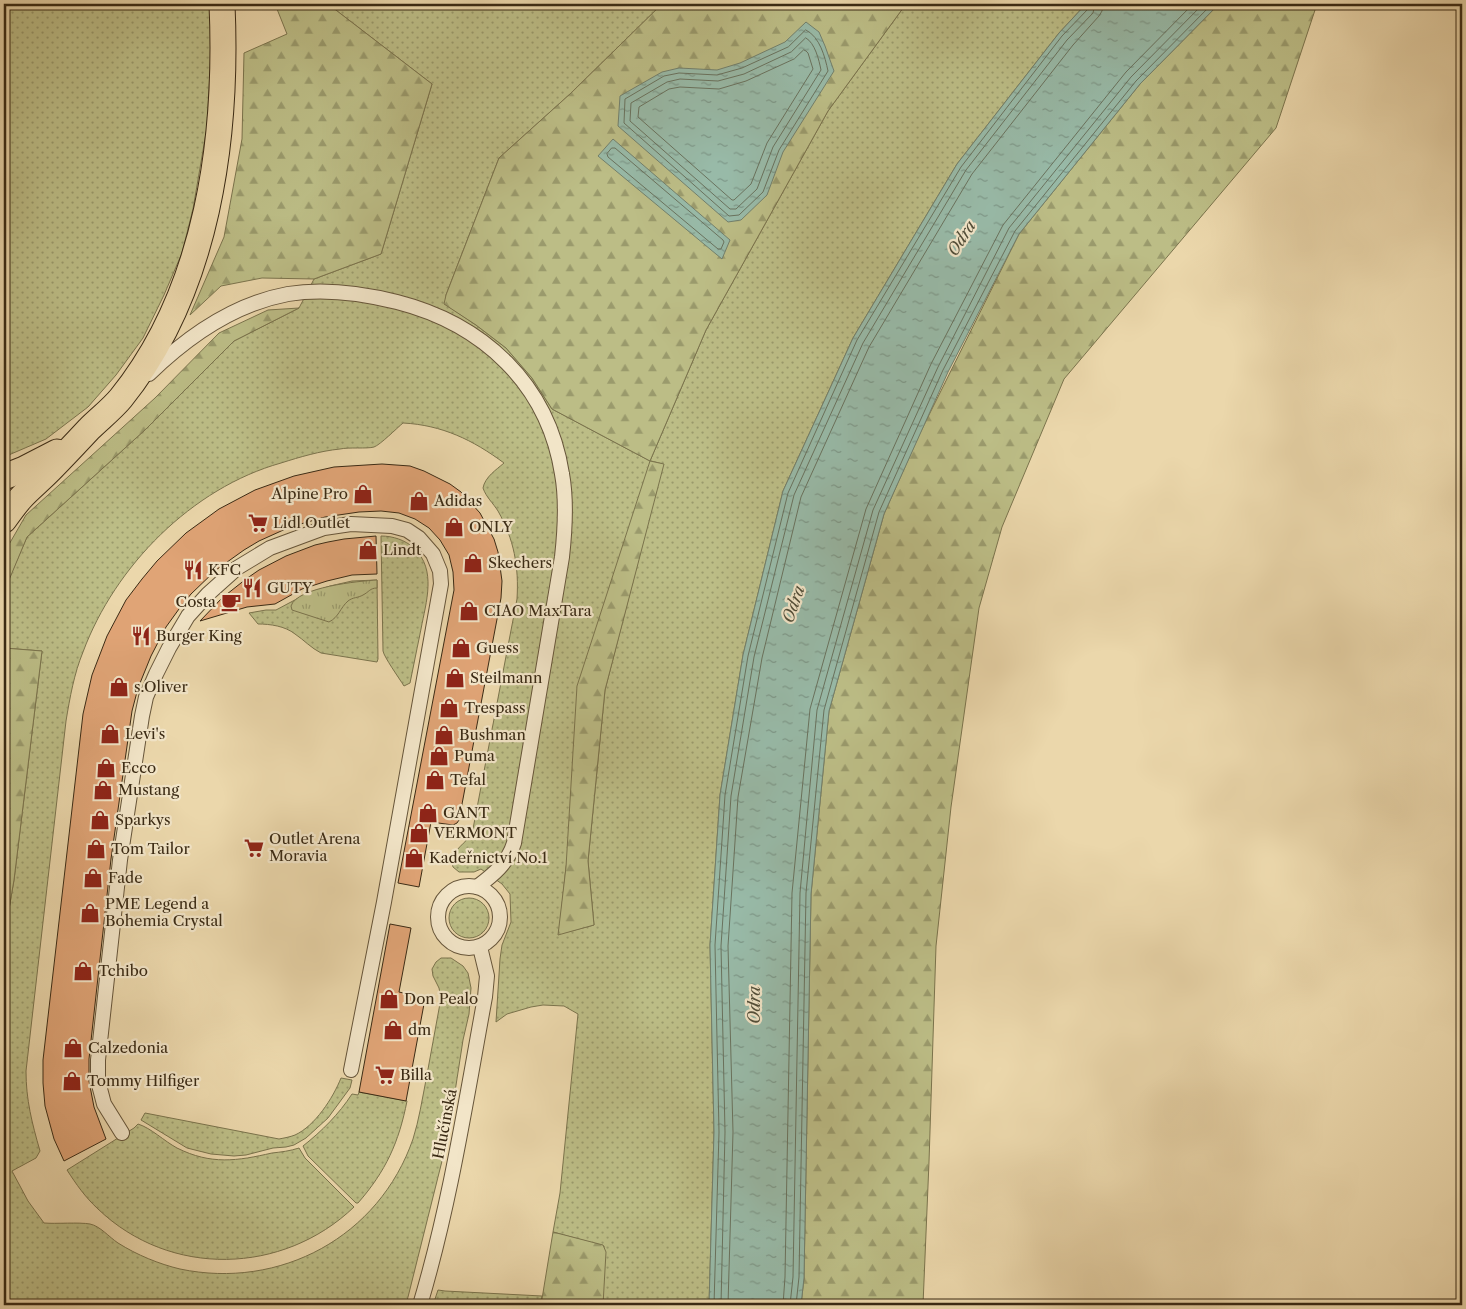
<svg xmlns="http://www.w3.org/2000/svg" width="1466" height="1309" viewBox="0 0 1466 1309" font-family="'Libre Caslon Text',serif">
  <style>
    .grass { fill: url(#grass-dots); stroke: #7b744d; fill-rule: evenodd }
    .forest { fill: url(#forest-firs); stroke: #7b744d }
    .park { fill: url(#park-tufts); stroke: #7b744d }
    .water { fill: url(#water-ripples); stroke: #72806d }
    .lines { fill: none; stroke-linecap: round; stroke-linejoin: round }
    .shore { stroke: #69725e; stroke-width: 1 }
    .building { fill: #e0a476; stroke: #3a2a14 }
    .street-casing { stroke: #66553a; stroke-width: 16 }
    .highway-casing { stroke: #3a2a14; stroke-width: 27 }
    .street { stroke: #f2e5c8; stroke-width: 14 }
    .highway { stroke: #ebd7ab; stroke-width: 25 }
    .labels { text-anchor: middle; stroke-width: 4.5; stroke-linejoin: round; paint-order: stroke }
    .poi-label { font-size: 15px; fill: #3a2a14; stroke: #f2e5c8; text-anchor: start }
    .street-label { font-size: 15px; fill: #3a2a14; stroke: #f2e5c8 }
    .water-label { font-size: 16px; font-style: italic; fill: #524e39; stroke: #f2e5c8 }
  </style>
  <defs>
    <pattern id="grass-dots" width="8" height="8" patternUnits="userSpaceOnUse" patternTransform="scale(1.25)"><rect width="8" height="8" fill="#bcbd86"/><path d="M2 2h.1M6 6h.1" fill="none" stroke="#9a9a6c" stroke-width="1.8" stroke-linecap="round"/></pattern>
    <pattern id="forest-firs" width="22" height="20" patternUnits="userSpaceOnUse" patternTransform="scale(1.25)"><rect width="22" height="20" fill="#bcbd86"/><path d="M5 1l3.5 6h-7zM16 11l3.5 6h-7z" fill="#9a9a6c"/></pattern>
    <pattern id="park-tufts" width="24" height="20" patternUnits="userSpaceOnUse" patternTransform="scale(1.25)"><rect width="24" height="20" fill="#bcbd86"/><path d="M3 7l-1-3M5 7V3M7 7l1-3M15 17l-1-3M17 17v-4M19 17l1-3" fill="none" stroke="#9a9a6c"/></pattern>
    <pattern id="water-ripples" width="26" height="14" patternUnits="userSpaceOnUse" patternTransform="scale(1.25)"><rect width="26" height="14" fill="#98baa8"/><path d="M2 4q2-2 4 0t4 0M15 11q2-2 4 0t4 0" fill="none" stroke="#7d9788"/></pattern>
  </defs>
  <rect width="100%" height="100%" fill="#ebd7ab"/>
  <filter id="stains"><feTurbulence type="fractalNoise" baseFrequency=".004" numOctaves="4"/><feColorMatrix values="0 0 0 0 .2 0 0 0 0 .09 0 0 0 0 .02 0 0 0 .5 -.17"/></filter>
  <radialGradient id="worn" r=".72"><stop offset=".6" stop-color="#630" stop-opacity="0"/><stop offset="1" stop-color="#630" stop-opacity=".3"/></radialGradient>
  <g class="grass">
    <path d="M 4,4 L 209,4 L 212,33 L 207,127 L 193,209 L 182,253 L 164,295 L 143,338 L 116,375 L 88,407 L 46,439 L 4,457 Z"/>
    <path d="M 328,4 L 662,4 L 570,94 L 499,158 L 446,295 L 445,304 L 476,325 L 506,348 L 532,378 L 552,409 L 650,461 L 706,330 L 828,111 L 906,4 L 1086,4 L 1059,33 L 957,164 L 853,338 L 783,491 L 743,655 L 720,795 L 710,945 L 714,1132 L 709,1305 L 602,1305 L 604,1246 L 553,1232 L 560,1193 L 578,1014 L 564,1006 L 543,1005 L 531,1007 L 507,1014 L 496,1022 L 500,959 L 502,945 L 511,922 L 510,894 L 502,884 L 481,869 L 474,872 L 459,872 L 453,867 L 451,860 C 455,849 465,843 472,834 L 517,599 C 519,567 514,539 498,511 C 493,503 486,497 483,488 C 485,477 496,470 504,463 C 473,440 442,425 403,423 C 397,428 380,445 374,447 C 367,449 349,447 340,449 C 320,451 300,457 281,463 C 192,488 115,566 83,652 C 74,674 70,697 66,721 L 26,1071 C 26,1100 32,1123 40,1151 L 36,1158 L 12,1171 L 28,1201 L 44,1223 C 56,1224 79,1222 90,1224 C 100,1226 109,1237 118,1243 C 137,1255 159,1264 180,1269 C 280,1290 379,1237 413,1139 C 419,1120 422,1100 426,1080 C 431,1053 436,1025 441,998 L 439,988 L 433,976 L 432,969 L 436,962 L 441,958 L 451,958 L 463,966 L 468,973 L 471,988 L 469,1014 L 463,1040 L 448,1137 L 406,1305 L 4,1305 L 4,938 L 14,880 L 42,651 L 4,648 L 4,590 L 27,537 L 146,429 L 234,341 L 299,308 L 314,279 L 381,254 L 432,84 ZM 651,461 L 663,464 L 605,690 L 588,861 L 594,925 L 559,934 L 566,867 Z"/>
    <path d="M 381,536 C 393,536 405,540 414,548 C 437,570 426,602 421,629 C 417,647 414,665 410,683 L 404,686 C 399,678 384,657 383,651 Z"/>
    <path d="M 377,580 L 378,659 L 377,662 L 321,653 C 311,648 304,640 295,634 C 285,626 270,624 258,624 L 249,613 L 266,610 L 276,610 L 306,594 L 330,586 L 352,581 Z"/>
    <circle cx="469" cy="918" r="20"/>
    <path d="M 341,1078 L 352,1080 L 350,1088 L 328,1118 L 306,1138 L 294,1145 L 286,1147 L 273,1148 L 246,1155 L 234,1156 L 211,1154 L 187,1148 L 141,1120 L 145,1113 L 279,1139 C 284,1138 290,1137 295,1135 C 315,1126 333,1098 341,1078 Z"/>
    <path d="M 359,1092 L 407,1101 C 399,1142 386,1171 358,1203 L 356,1203 L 308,1156 L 303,1146 C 322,1131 339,1114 352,1094 L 358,1095 Z"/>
    <path d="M 138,1124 C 151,1128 164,1141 177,1148 C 211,1165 237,1161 272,1153 C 281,1152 290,1151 299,1148 L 305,1158 L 354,1207 C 283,1275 170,1278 98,1209 C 85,1197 76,1184 67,1170 L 134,1128 Z"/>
    <path d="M 438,1290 L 445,1291 L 542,1296 L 540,1305 L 433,1305 Z"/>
  </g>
  <g class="forest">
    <path d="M 275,4 L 328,4 L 432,84 L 381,254 L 314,279 L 262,278 L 221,286 L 190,315 L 224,237 L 242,139 L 244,53 L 287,34 Z"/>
    <path d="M 662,4 L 906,4 L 828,111 L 706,330 L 650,461 L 664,464 L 605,690 L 588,861 L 594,925 L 558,935 L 566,867 L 577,686 L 650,461 L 552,409 L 532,378 L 506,348 L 476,325 L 444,304 L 446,295 L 499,158 L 570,94 Z"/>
    <path d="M 1219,4 L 1317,4 L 1276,128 L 1064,379 L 1002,527 L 979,608 L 951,807 L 936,946 L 929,1162 L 923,1305 L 801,1305 L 804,1278 L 811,894 L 829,711 L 884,514 L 920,433 L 1019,234 L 1140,84 Z"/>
    <path d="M 299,308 L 234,341 L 146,429 L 27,537 L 4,592 L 4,553 L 26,515 L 155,398 L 219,333 L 268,310 Z"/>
    <path d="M 4,648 L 42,651 L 14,880 L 4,938 Z"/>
    <path d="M 553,1232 L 603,1245 L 606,1252 L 603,1305 L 541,1305 Z"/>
  </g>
  <path class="park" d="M 377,580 L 377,588 C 370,588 369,592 363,595 C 358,598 353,597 348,601 C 340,608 339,617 329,622 L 292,610 L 291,606 C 297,587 359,581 377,580 Z"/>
  <g class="water">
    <path d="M 1086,4 L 1219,4 L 1140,84 L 1019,234 L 948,372 L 884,514 L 829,711 L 811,894 L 804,1278 L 801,1305 L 709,1305 L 714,1132 L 710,945 L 720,795 L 743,655 L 783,491 L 853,338 L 957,164 L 1059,33 Z"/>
    <path d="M 806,22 L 819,32 L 825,46 L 834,71 L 783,152 L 767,195 L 741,220 L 728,222 L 618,126 L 620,96 L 662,72 L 679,68 L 717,70 L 740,63 L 785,42 Z"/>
    <path d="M 613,139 L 730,240 L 722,259 L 598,156 Z"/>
  </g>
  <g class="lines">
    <g class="shore">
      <path d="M 806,30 C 820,37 825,57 828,71 L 779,150 L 763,192 L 739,215 L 729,216 L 624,123 L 625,99 L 664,76 L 679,73 L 717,75 L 742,68 L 788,47 Z"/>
      <path d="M 806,38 C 815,43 819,60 821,70 L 773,147 L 757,189 L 736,209 L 730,209 L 630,121 L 631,103 L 667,82 L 680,79 L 718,81 L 744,74 L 791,52 Z"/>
      <path d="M 804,50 L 806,51 L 808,53 L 813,69 L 767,143 L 751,184 L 734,200 L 732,200 L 638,117 L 639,107 L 669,89 L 680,87 L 719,89 L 746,81 L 794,59 Z"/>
      <path d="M 612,148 L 615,148 L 723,240 L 724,242 L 721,249 L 718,249 L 608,157 L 607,154 Z"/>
      <path d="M 714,1305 L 719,1132 L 715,945 L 725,795 L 748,656 L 788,493 L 857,340 L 961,167 L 1062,36 L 1088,9 L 1089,4"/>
      <path d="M 721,1305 L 725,1132 L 721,946 L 731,796 L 754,657 L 794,495 L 863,343 L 966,170 L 1067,40 L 1093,13 L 1095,4"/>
      <path d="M 728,1305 L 733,1132 L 728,946 L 738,797 L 762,658 L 801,497 L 869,347 L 972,174 L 1073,45 L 1099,16 L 1102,11 L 1103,4"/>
      <path d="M 783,1305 L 785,1277 L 792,893 L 810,709 L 866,509 L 931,364 L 1003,225 L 1126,72 L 1193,4"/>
      <path d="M 790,1305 L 793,1277 L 800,893 L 817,710 L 873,510 L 938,367 L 1009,228 L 1131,77 L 1203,4"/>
      <path d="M 796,1305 L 799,1277 L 806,893 L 824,710 L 879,512 L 943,370 L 1015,231 L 1136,81 L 1212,4"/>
    </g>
  </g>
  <g class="building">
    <path d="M 382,464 L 410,466 L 424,471 L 450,484 L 461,492 L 480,513 L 494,539 L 498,552 L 502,581 L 501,598 L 459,820 L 457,823 L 453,825 L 431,822 L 419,887 L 398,883 L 454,590 L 453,572 L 449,555 L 440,540 L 429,528 L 415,519 L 399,513 L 381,511 L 359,512 L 325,517 L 290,527 L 259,541 L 244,550 L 216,570 L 191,594 L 179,609 L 166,627 L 151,656 L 138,688 L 132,711 L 111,859 L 89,1059 L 89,1081 L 94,1107 L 106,1139 L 64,1161 L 54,1139 L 45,1106 L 43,1083 L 43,1060 L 83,714 L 92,675 L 107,636 L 126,600 L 142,579 L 157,561 L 186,533 L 219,509 L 255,490 L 294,476 L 334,467 Z"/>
    <path d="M 376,536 L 377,574 L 352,575 L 327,581 L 302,589 L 275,604 L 247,607 L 200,621 L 222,598 L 246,579 L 259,570 L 286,556 L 315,545 L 328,542 L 344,539 Z"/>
    <path d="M 390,924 L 411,928 L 399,992 L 420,997 L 423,1000 L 424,1004 L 406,1101 L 359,1092 Z"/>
  </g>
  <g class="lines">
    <defs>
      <g id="street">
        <path d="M 149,374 C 188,336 234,304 288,294 C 324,288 361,293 397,302 C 483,324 548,384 562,474 C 567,501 565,530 562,557 L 514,843 C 508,863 493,875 477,887"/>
        <circle cx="469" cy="917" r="31"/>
        <path d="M 122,1133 L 104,1104 L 98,1081 L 98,1060 L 120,860 L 142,716 L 146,697 L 156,674 L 169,648 L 188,616 L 208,594 L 237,568 L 270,548 L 324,528 L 351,524 L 392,526 L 407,530 L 419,538 L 433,554 L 440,571 L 441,584 L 384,902 L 351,1070"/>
        <path d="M 420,1305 C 450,1205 466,1100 485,997 L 487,976 L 480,947"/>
      </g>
      <g id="highway">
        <path d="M 4,477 L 24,469 L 57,452"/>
        <path d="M 4,520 C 9,513 14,506 20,499 C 28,490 38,482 47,473 C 61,459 75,444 89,429 C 99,419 112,409 121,398 C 208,290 228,138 222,4"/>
      </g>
    </defs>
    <use href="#street" class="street-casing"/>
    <use href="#highway" class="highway-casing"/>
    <use href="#street" class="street"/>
    <use href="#highway" class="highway"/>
  </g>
  <defs>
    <symbol id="shop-bare" viewBox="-9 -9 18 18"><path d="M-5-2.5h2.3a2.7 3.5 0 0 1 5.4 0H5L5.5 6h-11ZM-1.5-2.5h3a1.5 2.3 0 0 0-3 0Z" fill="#8f2418" stroke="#f2e5c8" stroke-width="2.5" paint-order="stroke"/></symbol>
    <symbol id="supermarket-bare" viewBox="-9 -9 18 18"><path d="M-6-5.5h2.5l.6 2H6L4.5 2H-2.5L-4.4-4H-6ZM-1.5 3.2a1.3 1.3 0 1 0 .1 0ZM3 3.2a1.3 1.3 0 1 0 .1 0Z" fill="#8f2418" stroke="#f2e5c8" stroke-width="2.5" paint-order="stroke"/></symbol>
    <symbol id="restaurant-bare" viewBox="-9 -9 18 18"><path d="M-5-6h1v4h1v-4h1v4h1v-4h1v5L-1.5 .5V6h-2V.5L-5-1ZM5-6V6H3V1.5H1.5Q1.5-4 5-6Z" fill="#8f2418" stroke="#f2e5c8" stroke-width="2.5" paint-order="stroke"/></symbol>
    <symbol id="cafe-bare" viewBox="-9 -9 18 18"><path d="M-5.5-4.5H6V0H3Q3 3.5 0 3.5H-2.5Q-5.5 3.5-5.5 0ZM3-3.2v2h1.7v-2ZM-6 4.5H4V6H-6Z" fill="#8f2418" stroke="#f2e5c8" stroke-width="2.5" paint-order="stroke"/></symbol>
  </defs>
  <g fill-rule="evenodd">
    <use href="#shop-bare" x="349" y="480" width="28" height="28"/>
    <use href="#shop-bare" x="405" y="487" width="28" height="28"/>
    <use href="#supermarket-bare" x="244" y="509" width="28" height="28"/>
    <use href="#shop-bare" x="440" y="513" width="28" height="28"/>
    <use href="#shop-bare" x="354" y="536" width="28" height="28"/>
    <use href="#shop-bare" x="459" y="549" width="28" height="28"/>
    <use href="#restaurant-bare" x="179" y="556" width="28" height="28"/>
    <use href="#restaurant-bare" x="238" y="574" width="28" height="28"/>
    <use href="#cafe-bare" x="217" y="588" width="28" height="28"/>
    <use href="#shop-bare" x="455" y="597" width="28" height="28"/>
    <use href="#restaurant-bare" x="127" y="622" width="28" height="28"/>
    <use href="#shop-bare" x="447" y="634" width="28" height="28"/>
    <use href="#shop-bare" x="441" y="664" width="28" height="28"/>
    <use href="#shop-bare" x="105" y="673" width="28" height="28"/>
    <use href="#shop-bare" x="435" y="694" width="28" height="28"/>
    <use href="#shop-bare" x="96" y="720" width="28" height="28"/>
    <use href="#shop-bare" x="430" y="721" width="28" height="28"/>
    <use href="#shop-bare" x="425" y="742" width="28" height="28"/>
    <use href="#shop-bare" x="92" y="754" width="28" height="28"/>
    <use href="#shop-bare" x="421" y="766" width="28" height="28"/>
    <use href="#shop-bare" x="89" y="776" width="28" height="28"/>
    <use href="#shop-bare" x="414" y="799" width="28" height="28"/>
    <use href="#shop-bare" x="86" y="806" width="28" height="28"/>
    <use href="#shop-bare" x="405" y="819" width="28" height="28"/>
    <use href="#supermarket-bare" x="240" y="834" width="28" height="28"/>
    <use href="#shop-bare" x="82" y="835" width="28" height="28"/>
    <use href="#shop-bare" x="400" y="844" width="28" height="28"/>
    <use href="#shop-bare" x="79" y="864" width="28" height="28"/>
    <use href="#shop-bare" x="76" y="899" width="28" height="28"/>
    <use href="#shop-bare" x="69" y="957" width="28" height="28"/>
    <use href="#shop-bare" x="375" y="985" width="28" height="28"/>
    <use href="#shop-bare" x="379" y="1016" width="28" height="28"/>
    <use href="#shop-bare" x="59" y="1034" width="28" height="28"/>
    <use href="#supermarket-bare" x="371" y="1061" width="28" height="28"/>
    <use href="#shop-bare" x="58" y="1067" width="28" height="28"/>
  </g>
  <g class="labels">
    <g class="poi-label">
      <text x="348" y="499" text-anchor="end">Alpine Pro</text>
      <text x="434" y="506">Adidas</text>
      <text x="273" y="528">Lidl Outlet</text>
      <text x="469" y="532">ONLY</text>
      <text x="383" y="555">Lindt</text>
      <text x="488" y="568">Skechers</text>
      <text x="208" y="575">KFC</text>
      <text x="267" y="593">GUTY</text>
      <text x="216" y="607" text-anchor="end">Costa</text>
      <text x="484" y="616">CIAO MaxTara</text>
      <text x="156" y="641">Burger King</text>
      <text x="476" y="653">Guess</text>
      <text x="470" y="683">Steilmann</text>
      <text x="134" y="692">s.Oliver</text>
      <text x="464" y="713">Trespass</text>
      <text x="125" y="739">Levi's</text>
      <text x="459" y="740">Bushman</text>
      <text x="454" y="761">Puma</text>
      <text x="121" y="773">Ecco</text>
      <text x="450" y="785">Tefal</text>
      <text x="118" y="795">Mustang</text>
      <text x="443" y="818">GANT</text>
      <text x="115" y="825">Sparkys</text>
      <text x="434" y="838">VERMONT</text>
      <text x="269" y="844">Outlet Arena<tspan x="269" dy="17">Moravia</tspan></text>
      <text x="111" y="854">Tom Tailor</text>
      <text x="429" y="863">Kadeřnictví No.1</text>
      <text x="108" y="883">Fade</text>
      <text x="105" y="909">PME Legend a<tspan x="105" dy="17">Bohemia Crystal</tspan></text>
      <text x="98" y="976">Tchibo</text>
      <text x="404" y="1004">Don Pealo</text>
      <text x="408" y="1035">dm</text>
      <text x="88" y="1053">Calzedonia</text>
      <text x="400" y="1080">Billa</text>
      <text x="87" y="1086">Tommy Hilfiger</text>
    </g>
    <g class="street-label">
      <text transform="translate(445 1124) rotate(-79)" y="5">Hlučínská</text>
    </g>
    <g class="water-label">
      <text transform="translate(961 238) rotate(-57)" y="6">Odra</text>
      <text transform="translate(793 604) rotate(-71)" y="6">Odra</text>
      <text transform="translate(754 1005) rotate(-90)" y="6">Odra</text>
    </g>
  </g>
  <rect width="1466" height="1309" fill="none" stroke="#ebd7ab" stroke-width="20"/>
  <rect x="5" y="5" width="1456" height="1299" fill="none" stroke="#3a2a14" stroke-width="2.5"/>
  <rect x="10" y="10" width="1446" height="1289" fill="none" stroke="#3a2a14"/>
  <rect width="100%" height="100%" filter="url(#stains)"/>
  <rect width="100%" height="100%" fill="url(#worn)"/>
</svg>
